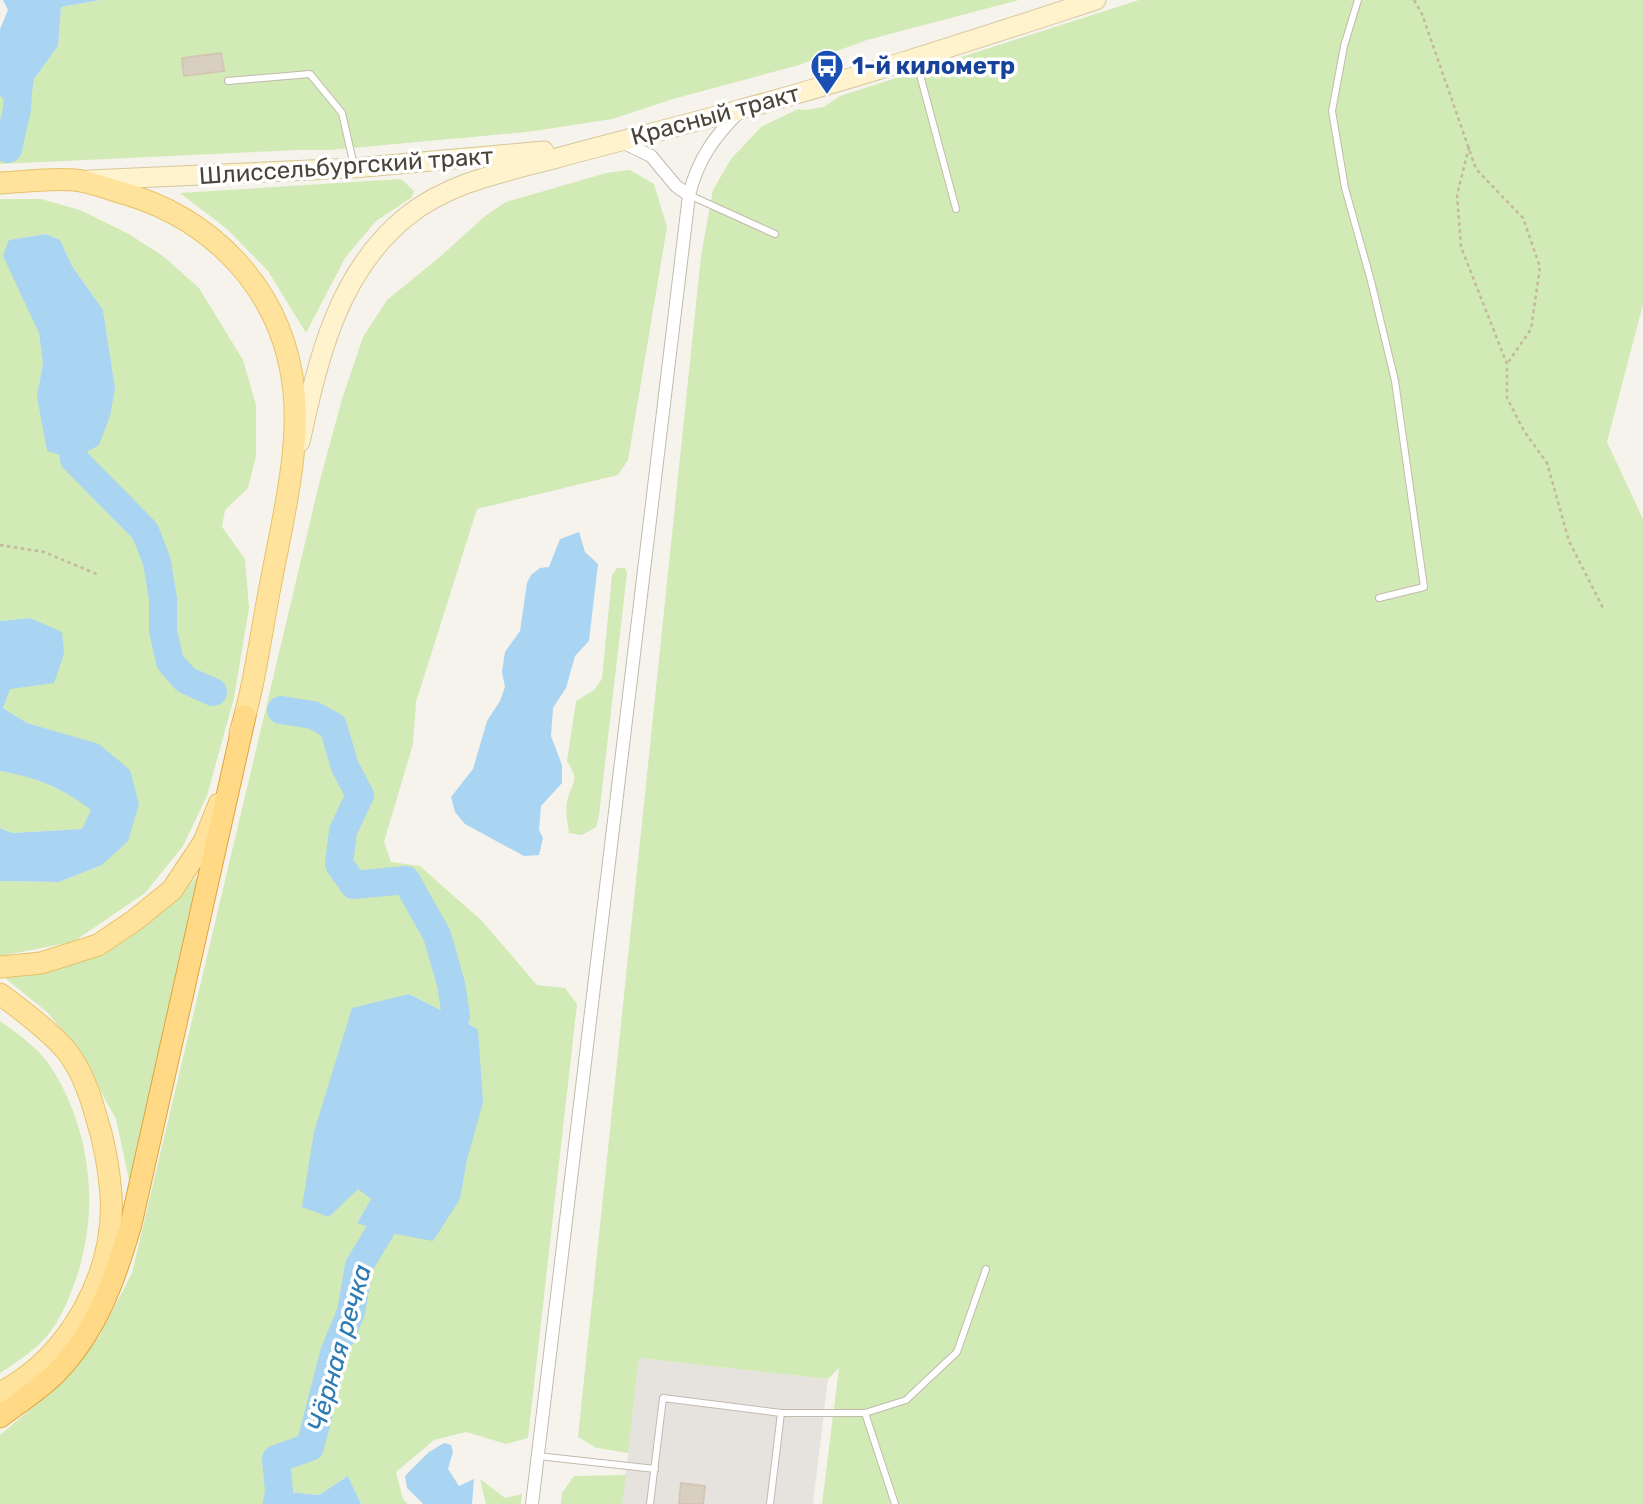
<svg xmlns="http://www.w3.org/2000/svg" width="1643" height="1504" viewBox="0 0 1643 1504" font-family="Rubik,sans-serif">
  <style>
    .industrial { fill: #e6e2dd }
    .green { fill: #d2eab5; fill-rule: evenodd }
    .water { fill: #a9d4f2 }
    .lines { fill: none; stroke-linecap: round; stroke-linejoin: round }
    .river { stroke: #a9d4f2; stroke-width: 28 }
    .building { fill: #d8cfc1; stroke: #d3c7b4; stroke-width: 2 }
    .service-casing { stroke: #c2bbae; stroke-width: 8 }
    .minor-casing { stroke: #c2bbae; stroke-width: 14 }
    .secondary-casing { stroke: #d6c79b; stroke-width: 21 }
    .primary-casing { stroke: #e6c16a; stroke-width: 23 }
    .trunk-casing { stroke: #e0a43c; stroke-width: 23 }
    .path { stroke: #c4b79f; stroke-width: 2.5; stroke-dasharray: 3.5 3.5; stroke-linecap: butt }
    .service { stroke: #fff; stroke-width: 6 }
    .minor { stroke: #fff; stroke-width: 12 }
    .secondary { stroke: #fff3cd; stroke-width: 19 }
    .primary { stroke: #ffe39c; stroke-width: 21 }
    .trunk { stroke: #ffd985; stroke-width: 21 }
    .labels { text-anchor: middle; stroke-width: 7; stroke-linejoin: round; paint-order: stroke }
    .transit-label { font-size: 24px; font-weight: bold; fill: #164399; stroke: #fff; text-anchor: start }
    .street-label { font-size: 24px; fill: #4b4439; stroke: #fff }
    .water-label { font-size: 26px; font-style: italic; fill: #2e7ab2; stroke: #fff }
  </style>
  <rect width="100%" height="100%" fill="#f6f3ec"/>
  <path class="industrial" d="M 639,1358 L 828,1379 L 813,1504 L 622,1504 Z"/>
  <g class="green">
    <path d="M 100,0 L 1019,0 L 867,40 L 799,65 L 673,99 L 612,119 L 527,132 L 330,150 L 299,150 L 0,164 L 0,96 L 17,109 L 34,79 L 58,46 L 61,7 Z"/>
    <path d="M 1139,0 L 1643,0 L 1643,304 L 1607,442 L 1643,519 L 1643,1504 L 822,1504 L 839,1368 L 828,1379 L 639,1358 L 628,1453 L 597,1448 L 578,1437 L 701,256 L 713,190 L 731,159 L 761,127 L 798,109 L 806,110 L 824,107 L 840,96 Z"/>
    <path d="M 630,170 L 654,184 L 667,227 L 628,460 L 618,475 L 477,509 L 416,702 L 413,744 L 384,842 L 391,862 L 420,866 L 482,921 L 537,985 L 565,988 L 577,1004 L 528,1438 L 506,1444 L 466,1432 L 434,1440 L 396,1472 L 403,1499 L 408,1504 L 361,1504 L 348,1476 L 319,1495 L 279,1491 L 268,1504 L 0,1504 L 0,1435 L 61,1383 L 99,1337 L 132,1273 L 319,484 L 342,399 L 363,337 L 387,300 L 441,256 L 485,216 L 506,202 L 606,173 ZM 409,994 L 478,1029 L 467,1160 L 460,1199 L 357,1222 L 372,1199 L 358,1188 L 329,1217 L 314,1132 L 326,1097 Z"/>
    <path d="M 401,179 L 414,191 L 411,198 L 376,221 L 345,258 L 306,333 L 268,271 L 227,229 L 180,193 Z"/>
    <path d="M 0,199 L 41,199 L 80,210 L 127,233 L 163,256 L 199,288 L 243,360 L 256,405 L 256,456 L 248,488 L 225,510 L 222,527 L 245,559 L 249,608 L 234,698 L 207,796 L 183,846 L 145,893 L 73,942 L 0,956 L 0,881 L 59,882 L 102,865 L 99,745 L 27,723 L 3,708 L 30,618 L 0,621 ZM 46,234 L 60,240 L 72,266 L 103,310 L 115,388 L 37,396 L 43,363 L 39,333 L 9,240 Z"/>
    <path d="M 617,568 L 625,568 L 627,573 L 599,816 L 596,827 L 582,835 L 569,833 C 568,823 564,809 568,798 C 574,779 579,780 567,761 L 576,701 L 594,690 L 602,679 L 612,575 Z"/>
    <path d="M 0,771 C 41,778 57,787 92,809 L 83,829 L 12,833 L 0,828 Z"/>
    <path d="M 198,876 L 138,1151 L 129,1180 L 116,1119 L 76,1047 L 48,1013 L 4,977 L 165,909 Z"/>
    <path d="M 0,1021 C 20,1035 42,1051 54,1072 C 92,1135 99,1211 76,1279 C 70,1295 63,1314 53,1328 C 39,1348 20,1360 0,1373 Z"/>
    <path d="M 626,1475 L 622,1504 L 561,1504 L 562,1493 L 574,1476 Z"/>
    <path d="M 480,1479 L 505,1498 L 522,1494 L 521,1504 L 486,1504 Z"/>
  </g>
  <g class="water">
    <path d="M 3,0 L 100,0 L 61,7 L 58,46 L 34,79 L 31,98 L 17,109 L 0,96 L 0,29 L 8,10 Z"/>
    <path d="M 46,234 L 60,240 L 72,266 L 103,310 L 115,388 L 110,416 L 99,445 L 74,459 L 47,451 L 37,396 L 43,363 L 39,333 L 3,256 L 9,240 Z"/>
    <path d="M 579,532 L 585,552 L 598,564 L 589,641 L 575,656 L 566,688 L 553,708 L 551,736 L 562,765 L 562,783 L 541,806 L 539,830 L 543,838 L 539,855 L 524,856 L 465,824 L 455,812 L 451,797 L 473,769 L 487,721 L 500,701 L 505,687 L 502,672 L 505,652 L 520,631 L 527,583 L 531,575 L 540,568 L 549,567 L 560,539 Z"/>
    <path d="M 30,618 L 62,632 L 64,654 L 54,683 L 10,689 L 3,708 L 27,723 L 99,744 L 130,770 L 139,804 L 128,841 L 102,865 L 59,882 L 0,881 L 0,828 L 12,833 L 82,829 L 91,810 C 61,787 38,778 0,771 L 0,621 Z"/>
    <path d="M 409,994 L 478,1029 L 483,1102 L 467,1160 L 460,1199 L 433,1241 L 380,1231 L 357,1223 L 371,1199 L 358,1189 L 329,1217 L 302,1207 L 314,1132 L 352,1008 Z"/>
    <path d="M 444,1443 L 451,1445 L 453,1452 L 448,1469 L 459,1486 L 474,1479 L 472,1504 L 423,1504 L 407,1488 L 405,1476 L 429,1452 Z"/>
    <path d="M 348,1476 L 361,1504 L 268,1504 L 279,1491 L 319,1495 Z"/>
  </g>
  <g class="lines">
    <g class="river">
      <path d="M 8,149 L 17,109 L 23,0"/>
      <path d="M 72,421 L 74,459 L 145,531 L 157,562 L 163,599 L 163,631 L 170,662 L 186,680 L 213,692"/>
      <path d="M 281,710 L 313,715 L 333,726 L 345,767 L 360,795 L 343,831 L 339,864 L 354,885 L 406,880 L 437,935 L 451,984 L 456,1016 L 445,1054"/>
      <path d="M 277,1504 L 279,1491 L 276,1459 L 310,1447 L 334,1353 L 351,1312 L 359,1266 L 380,1231 L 396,1198"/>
    </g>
  </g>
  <g class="building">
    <path d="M 221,53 L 224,71 L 184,76 L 182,58 Z"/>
    <path d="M 681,1483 L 705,1486 L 703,1504 L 679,1504 Z"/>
  </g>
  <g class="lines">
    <defs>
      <g id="service">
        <path d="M 1358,0 L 1344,46 L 1332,111 L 1345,188 L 1371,281 L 1395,381 L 1424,587 L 1379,598"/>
        <path d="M 916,60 L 956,209"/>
        <path d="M 228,81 L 310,74 L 342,113 L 354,166"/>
        <path d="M 689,195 L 775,234"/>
        <path d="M 781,1413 L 865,1413 L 906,1400 L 957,1352 L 986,1269"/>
        <path d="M 865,1413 L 895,1504"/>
        <path d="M 538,1456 L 655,1469"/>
        <path d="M 650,1504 L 663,1398 L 781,1413 L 770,1504"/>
      </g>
      <g id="minor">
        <path d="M 620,141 L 651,156 L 676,186 L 689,195"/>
        <path d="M 532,1504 L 689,195 C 698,159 714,137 739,112"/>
      </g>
      <g id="secondary">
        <path d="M 89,180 L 354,168 L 544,151"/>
        <path d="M 300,442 C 318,360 337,273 406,217 C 449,182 505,172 557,158 C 619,141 681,126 742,109 C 861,77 979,38 1096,0"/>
      </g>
      <g id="primary">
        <path d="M 0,183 C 24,182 50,178 74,180 C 88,181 103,187 116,191 C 212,216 284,290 294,392 C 300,452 282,523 271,582 C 261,632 255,684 240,733"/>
        <path d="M 0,967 L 41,963 L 98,945 L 135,920 L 172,890 L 204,842 L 219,804"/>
        <path d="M 0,994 C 22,1010 46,1028 65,1049 C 80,1067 90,1094 96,1116 C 104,1141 109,1168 111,1194 C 116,1273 70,1357 0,1393"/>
      </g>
      <path id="trunk" d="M 0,1417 C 18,1403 39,1390 56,1373 C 97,1331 115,1279 131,1224 L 245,716"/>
    </defs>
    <use href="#service" class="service-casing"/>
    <use href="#minor" class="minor-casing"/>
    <use href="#secondary" class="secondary-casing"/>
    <use href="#primary" class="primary-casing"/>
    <use href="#trunk" class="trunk-casing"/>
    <g class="path">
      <path d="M 1414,0 L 1422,14 L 1476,169 L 1523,218 L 1540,267 L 1531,329 L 1507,364"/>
      <path d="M 1469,147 L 1457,195 L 1461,247 L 1507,364 L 1507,398 L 1524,431 L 1547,463 L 1569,541 L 1604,610"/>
      <path d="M 0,545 L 44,552 L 99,575"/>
    </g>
    <use href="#service" class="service"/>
    <use href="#minor" class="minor"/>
    <use href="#secondary" class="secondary"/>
    <use href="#primary" class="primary"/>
    <use href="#trunk" class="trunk"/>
  </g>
  <defs>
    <symbol id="bus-pin" viewBox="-11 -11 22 30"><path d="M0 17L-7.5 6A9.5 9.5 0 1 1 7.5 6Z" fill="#1a4fb4" stroke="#fff"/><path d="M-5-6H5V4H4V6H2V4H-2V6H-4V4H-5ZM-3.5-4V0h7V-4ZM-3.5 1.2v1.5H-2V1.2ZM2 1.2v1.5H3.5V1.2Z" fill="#fff"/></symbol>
  </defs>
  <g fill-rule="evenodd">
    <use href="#bus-pin" x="808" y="47" width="38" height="52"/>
  </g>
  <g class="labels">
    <g class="transit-label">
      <text x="852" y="74">1-й километр</text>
    </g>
    <g class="street-label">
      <text transform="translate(715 115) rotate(-15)" y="8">Красный тракт</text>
      <text transform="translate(346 166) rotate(-4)" y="8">Шлиссельбургский тракт</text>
    </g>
    <g class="water-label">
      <text transform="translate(339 1348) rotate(-74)" y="9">Чёрная речка</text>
    </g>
  </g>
</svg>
